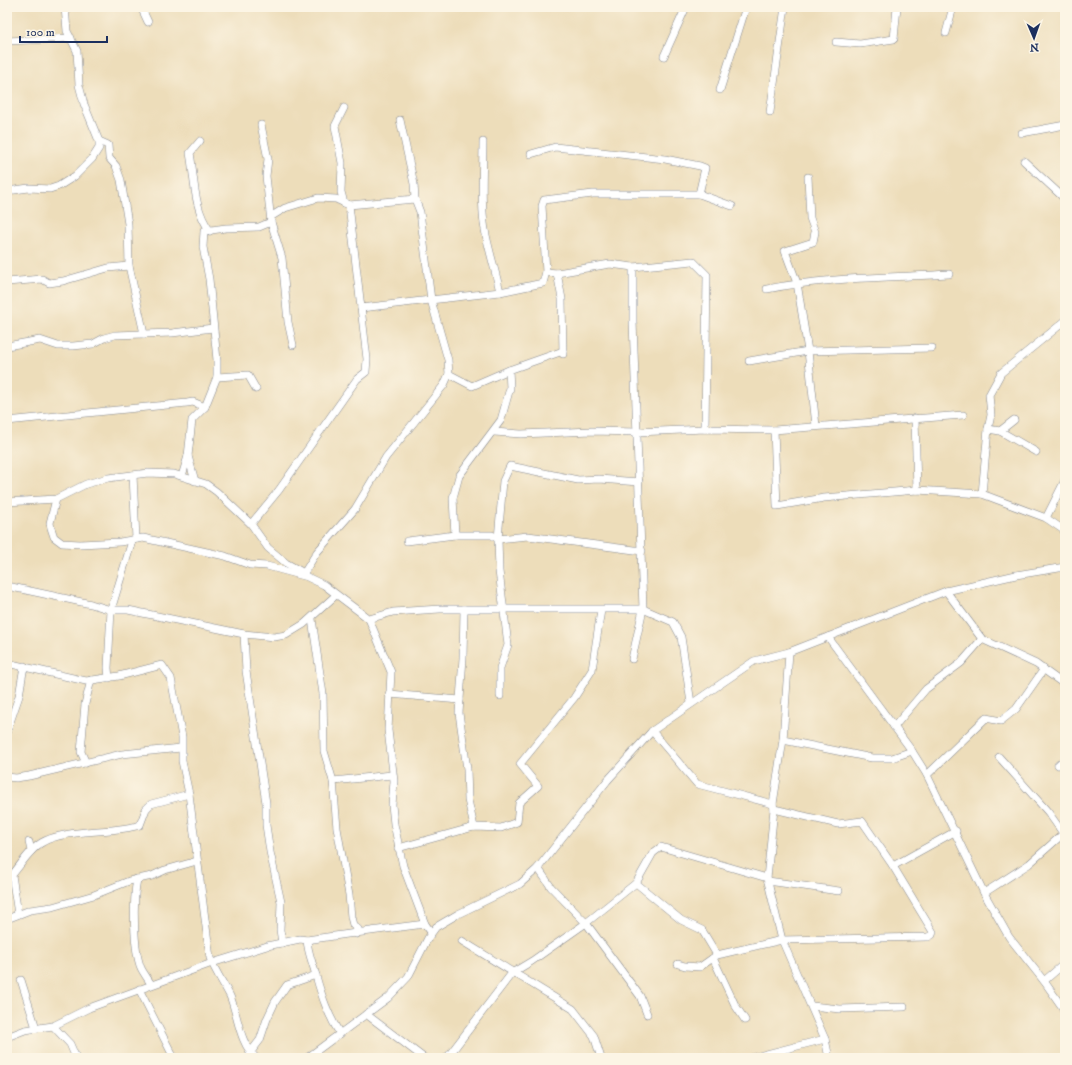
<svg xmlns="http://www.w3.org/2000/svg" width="1072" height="1065" viewBox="0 0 1072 1065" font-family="'IM FELL DW Pica',serif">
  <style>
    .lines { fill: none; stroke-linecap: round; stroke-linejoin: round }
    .minor-casing { stroke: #84868c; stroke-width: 8 }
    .minor { stroke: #fff; stroke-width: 7 }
  </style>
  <rect width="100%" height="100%" fill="#fcf5e5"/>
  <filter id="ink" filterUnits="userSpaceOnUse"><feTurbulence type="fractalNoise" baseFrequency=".025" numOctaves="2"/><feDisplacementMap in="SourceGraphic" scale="8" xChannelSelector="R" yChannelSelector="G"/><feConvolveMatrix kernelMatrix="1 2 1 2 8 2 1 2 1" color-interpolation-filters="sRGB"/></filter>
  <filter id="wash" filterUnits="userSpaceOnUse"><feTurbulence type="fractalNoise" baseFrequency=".012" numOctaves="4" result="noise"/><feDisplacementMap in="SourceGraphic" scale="16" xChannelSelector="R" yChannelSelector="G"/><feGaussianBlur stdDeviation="0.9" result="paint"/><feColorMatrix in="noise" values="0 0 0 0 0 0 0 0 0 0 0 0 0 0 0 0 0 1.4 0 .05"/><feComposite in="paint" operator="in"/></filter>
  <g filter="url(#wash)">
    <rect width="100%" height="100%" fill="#edddba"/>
  </g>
  <g filter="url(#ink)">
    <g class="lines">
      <defs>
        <g id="minor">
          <path d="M 141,7 L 148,22"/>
          <path d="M 946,33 L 953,7"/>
          <path d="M 7,41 L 71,38"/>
          <path d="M 836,42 L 860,44 L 894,39 L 897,7"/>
          <path d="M 664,56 L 686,7"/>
          <path d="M 720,90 L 746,7"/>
          <path d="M 344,108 L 335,126 L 342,163 L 341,192 L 344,203"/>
          <path d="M 770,112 L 785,7"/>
          <path d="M 261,125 L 268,159 L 266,176 L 271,222 L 282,258 L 288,322 L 293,345"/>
          <path d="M 1022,133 L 1065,125"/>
          <path d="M 99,141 L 108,145 L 109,158 L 116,166 L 121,180 L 128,224 L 129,266 L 144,334"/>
          <path d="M 200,141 L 190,153 C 195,180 193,208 210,231"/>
          <path d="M 483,142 C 483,170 480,208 486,235 C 490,254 496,273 500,292"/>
          <path d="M 531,154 L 555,147 L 665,159 L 700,166 L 705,168 L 699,194"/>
          <path d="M 1024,161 L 1065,199"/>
          <path d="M 808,177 L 810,218 L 815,232 L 813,242 L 785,251 L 797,283 L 808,351 L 816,426"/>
          <path d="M 7,191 L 29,188 L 50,189 L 59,186 L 75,176 L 92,159 L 99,148 L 99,141 L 84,104 L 79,85 L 77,51 L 67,31 L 65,7"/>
          <path d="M 272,216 L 285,208 L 318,198 L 336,199 L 349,205 L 415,199"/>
          <path d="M 546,272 L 542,206 L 544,200 L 593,194 L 699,194 L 732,206"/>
          <path d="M 557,273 L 562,299 L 563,354"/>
          <path d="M 7,282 L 42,279 L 49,283 L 63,281 L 108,268 L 129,266"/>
          <path d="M 767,289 C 827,277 888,278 949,274"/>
          <path d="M 361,308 L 500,292 L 543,283 L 546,272 L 557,273 L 610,264 L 633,267 L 693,261 L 707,275 L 705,429"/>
          <path d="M 7,346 L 40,340 L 58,346 L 73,346 L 93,344 L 104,338 L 115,335 L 172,333 L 213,328"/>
          <path d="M 749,361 L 808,351 L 932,348"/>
          <path d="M 449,374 L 472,386 L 509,370"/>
          <path d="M 217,377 L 248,375 L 256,389"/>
          <path d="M 915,418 L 917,490"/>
          <path d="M 7,421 L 187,403 L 193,402 L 205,407"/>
          <path d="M 988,429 L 1000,431 L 1014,420"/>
          <path d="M 774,430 L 777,506 L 824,498 L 917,490 L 982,494 L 1046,518 L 1065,531"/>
          <path d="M 1000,431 L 1036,452"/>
          <path d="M 494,432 L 521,434 L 592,431 L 637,432 L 705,429 L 774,430 L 963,415"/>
          <path d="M 188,456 L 195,481"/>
          <path d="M 133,475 L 136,539"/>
          <path d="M 182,476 L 188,456 L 192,420 L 205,407 L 217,377 L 217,360 L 209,279 L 203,247 L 204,231 L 226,228 L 259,227 L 271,222"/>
          <path d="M 982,494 L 988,429 L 991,415 L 989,395 L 1001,373 L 1065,321"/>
          <path d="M 56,499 L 50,523 L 51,528 L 54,537 L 62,543 L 80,544 L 120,542 L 143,538 L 225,556 L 250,565 L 267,566 L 304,576"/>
          <path d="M 7,502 L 56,499 L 86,484 L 108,478 L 148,473 L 174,474 L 206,484 L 217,492 L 251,524 L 268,548 L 286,563 L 304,573 L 305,576 L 324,585 L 369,619 L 391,672 L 388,730 L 394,781 L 392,805 L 394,824 L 403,866 L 425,924 L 431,932"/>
          <path d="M 1046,518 L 1065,480"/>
          <path d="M 251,524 L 279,490 L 357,379 L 366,372 L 367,359 L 349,205"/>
          <path d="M 455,535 L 453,498 L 459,476 L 501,420 L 510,388 L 509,370 L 563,351"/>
          <path d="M 407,541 L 455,535 L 492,535 L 498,539 L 528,536 L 642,551"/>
          <path d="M 304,573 L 317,552 L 355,509 L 386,457 L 444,385 L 449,374 L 448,360 L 431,300 L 420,212 L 415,199 L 414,184 L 400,120"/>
          <path d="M 7,586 L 91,604 L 111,610 L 128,610 L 244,634 L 274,637 L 286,635 L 304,624 L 336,595"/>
          <path d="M 946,591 L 982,639 L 1036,664 L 1065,685"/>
          <path d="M 464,609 L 463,658 L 459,713 L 467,769 L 468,800 L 474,827"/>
          <path d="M 312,619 L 323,694 L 324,751 L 333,781 L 337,828 L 349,895 L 351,917 L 353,925 L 358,929 L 356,934"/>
          <path d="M 369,619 L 393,612 L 440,609 L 643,609 L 673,622 L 681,637 L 691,703"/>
          <path d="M 244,634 L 246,671 L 266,803 L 266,825 L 270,852 L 281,902 L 280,930 L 282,943"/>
          <path d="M 828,637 L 912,751 L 927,775 L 984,893 L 1009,937 L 1044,981 L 1065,1011"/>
          <path d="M 789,652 L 783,740 L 773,804 L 774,809 L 767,878 L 782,940 L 825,1039 L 829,1058"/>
          <path d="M 632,659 L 643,609 L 633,321 L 633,267"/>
          <path d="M 7,663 L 86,681 L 119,676 L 162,665 L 171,678 L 182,737 L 182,761 L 189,794 L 210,958 C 216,973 223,982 230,996 C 238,1015 239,1043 256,1058"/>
          <path d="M 109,678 L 108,668 L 111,610 L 132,541"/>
          <path d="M 389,694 L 460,700"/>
          <path d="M 500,696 L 500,668 L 508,645 L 499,571 L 498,539 L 503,481 L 510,466 L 578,480 L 599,479 L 639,482"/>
          <path d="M 894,727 L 926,689 L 961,663 L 982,639"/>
          <path d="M 7,731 L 19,696 L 24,666"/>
          <path d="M 652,731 L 697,784 L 773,804"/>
          <path d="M 783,740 L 872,758 L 892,758 L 912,751"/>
          <path d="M 999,757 L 1048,812 L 1065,836"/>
          <path d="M 86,763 L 81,752 L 85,704 L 91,680"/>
          <path d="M 1058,765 L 1065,759"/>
          <path d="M 927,775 L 986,718 L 1001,721 L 1016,709 L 1044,669"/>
          <path d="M 7,777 L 16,778 L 29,776 L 122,754 L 181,748"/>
          <path d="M 333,781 L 392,775"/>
          <path d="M 29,842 L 31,851"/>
          <path d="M 398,848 L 474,827 L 501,828 L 517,822 L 519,803 L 538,786 L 520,764 L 574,698 L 592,670 L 601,610"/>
          <path d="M 893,866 L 956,831"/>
          <path d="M 538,868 L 551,887 L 586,923 L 640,996 L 647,1014"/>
          <path d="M 137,879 C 133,899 133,949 141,968 C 144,974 148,979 151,984"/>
          <path d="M 768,881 L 839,891"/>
          <path d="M 636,883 L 681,920 L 702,930 L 717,955"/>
          <path d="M 984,893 L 1029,864 L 1063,834"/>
          <path d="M 18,914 L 12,875 C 21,865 29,850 41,843 C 65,828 113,834 140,825 L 146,809 L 151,804 L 189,794"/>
          <path d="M 7,919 L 30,910 L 52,907 L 94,895 L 129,881 L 152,876 L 165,870 L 197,861"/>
          <path d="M 307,940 C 308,954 313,963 316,976 C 322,997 328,1015 340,1034"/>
          <path d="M 462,941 L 573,1009 L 594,1036 L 601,1058"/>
          <path d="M 713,958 L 735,1005 L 745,1020"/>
          <path d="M 678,964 L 685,966 L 700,967 L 717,955 L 782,940 L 928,937 L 932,935 L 933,932 L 893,866 L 862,821 L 838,824 L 774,809"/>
          <path d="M 21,980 L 36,1028"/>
          <path d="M 1044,981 L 1065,963"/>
          <path d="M 139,989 L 174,1058"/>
          <path d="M 812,1006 L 840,1009 L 904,1007"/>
          <path d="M 366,1014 L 424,1058"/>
          <path d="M 53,1026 L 70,1044 L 76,1058"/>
          <path d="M 7,1037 L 25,1030 L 53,1026 L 89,1008 L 212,963 L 267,946 L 300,939 L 307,940 C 346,934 385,929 425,924"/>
          <path d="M 250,1053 L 260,1040 L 267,1019 L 275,1002 L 287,985 L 316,975"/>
          <path d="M 307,1058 L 388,998 L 408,977 L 428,938 L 436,927 L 458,914 L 520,884 L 538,868 L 607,781 L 652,731 L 754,661 L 789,652 L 946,591 L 1016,575 L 1065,567"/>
          <path d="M 447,1058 L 512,973 L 532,961 L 586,923 L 636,883 L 653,853 L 661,847 L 767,878"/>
          <path d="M 751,1058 L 825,1039"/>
        </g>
      </defs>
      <use href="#minor" class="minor-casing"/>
      <use href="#minor" class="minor"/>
    </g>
  </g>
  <rect width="1072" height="1065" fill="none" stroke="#fcf5e5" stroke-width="24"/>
  <g transform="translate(1034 38) rotate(178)" stroke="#fcf5e5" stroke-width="3" paint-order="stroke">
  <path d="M0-3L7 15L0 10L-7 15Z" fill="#1b2f5e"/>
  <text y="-6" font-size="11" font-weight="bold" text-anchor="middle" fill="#1b2f5e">N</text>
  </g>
  <path d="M20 36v6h87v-6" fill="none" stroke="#1b2f5e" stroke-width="2"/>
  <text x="26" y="36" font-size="12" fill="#1b2f5e" stroke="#fcf5e5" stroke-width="3" paint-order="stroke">100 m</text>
</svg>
